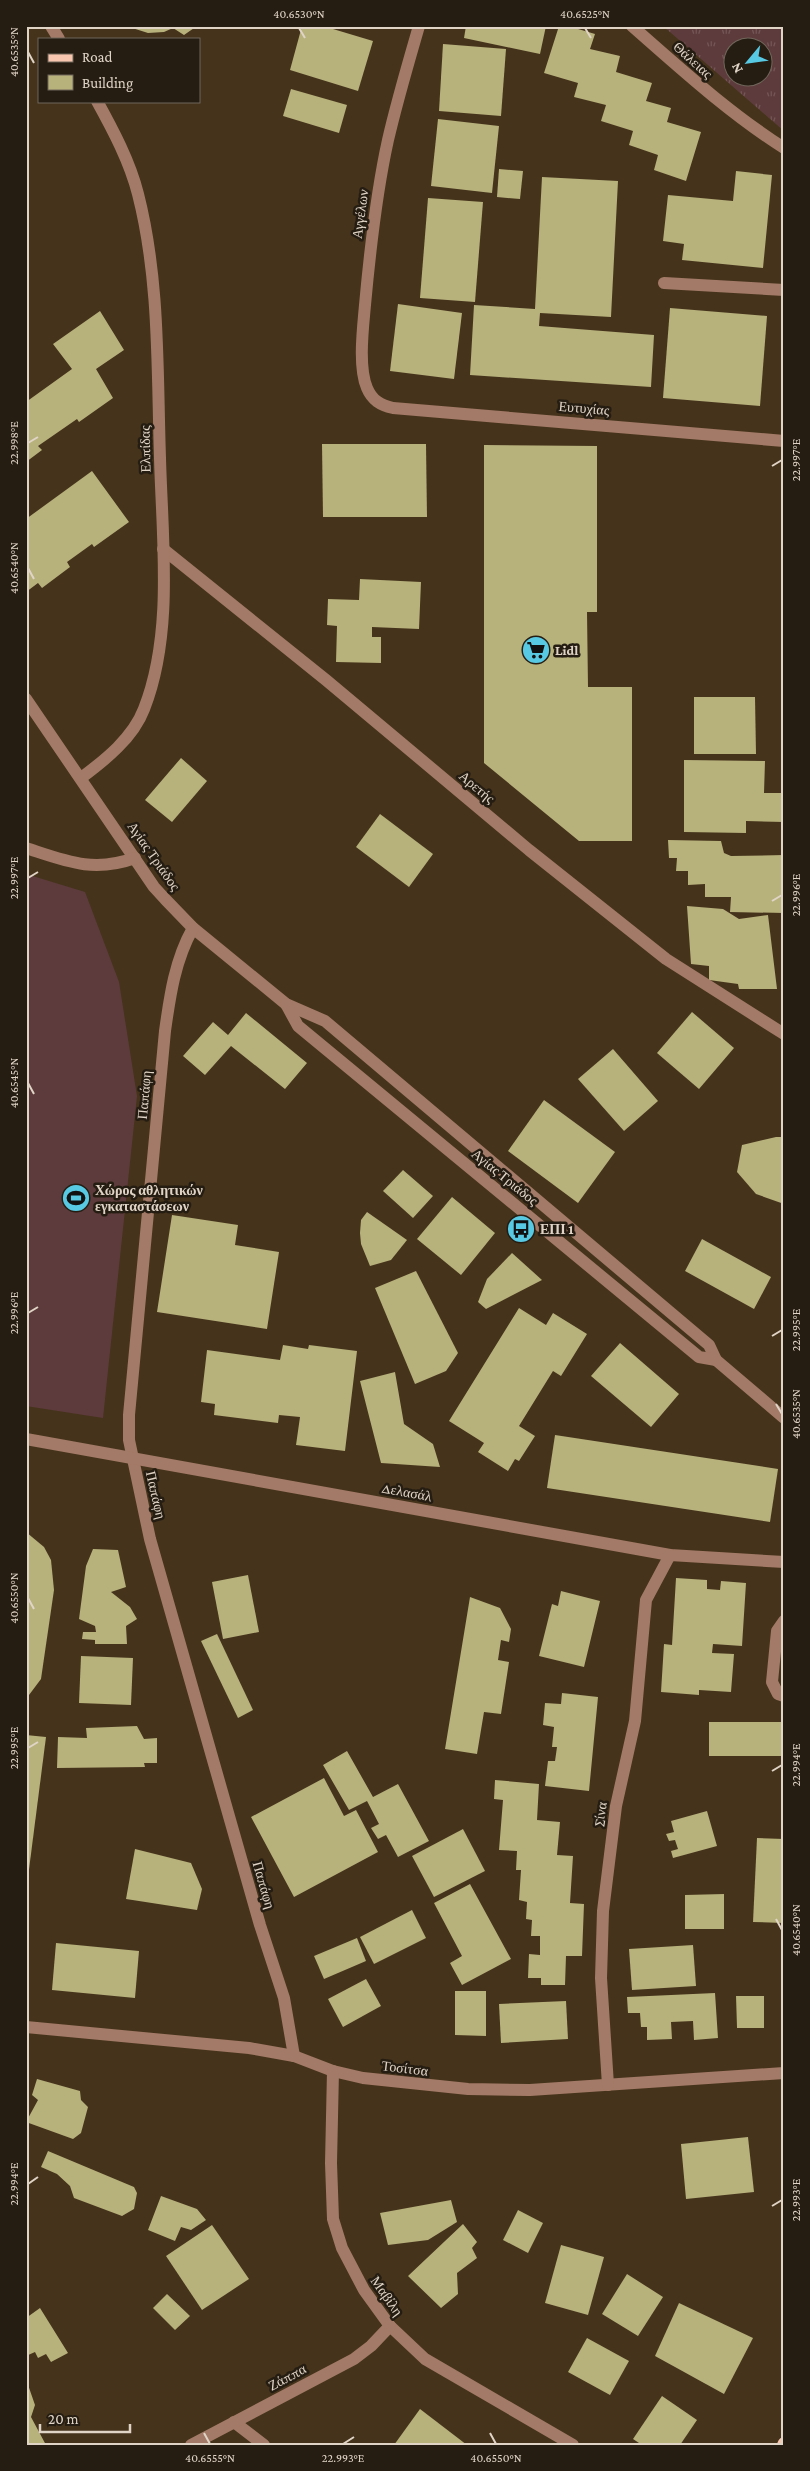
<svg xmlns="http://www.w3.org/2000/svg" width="810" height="2471" viewBox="0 0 810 2471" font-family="'Crimson Pro',serif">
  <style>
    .grass { fill: url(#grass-tufts); fill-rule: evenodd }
    .pitch { fill: #5d3b3c }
    .building { fill: #b7b17c }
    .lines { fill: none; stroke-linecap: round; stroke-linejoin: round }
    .minor { stroke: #a37a67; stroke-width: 12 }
    .major { stroke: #f8c5ae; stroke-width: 12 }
    .ticks { fill: none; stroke: #e0d4c6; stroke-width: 2 }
    .labels { text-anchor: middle; stroke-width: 5; stroke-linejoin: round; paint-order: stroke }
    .street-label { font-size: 14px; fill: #e0d4c6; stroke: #251d12 }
    .poi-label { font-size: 14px; font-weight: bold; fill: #e0d4c6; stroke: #251d12; text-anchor: start }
    .neatline { fill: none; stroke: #e0d4c6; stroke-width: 2 }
    .ticks-label { font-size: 12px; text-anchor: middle; fill: #e0d4c6 }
  </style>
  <defs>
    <pattern id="grass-tufts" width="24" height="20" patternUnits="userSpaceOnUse" patternTransform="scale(1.25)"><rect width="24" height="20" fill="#5d3b3c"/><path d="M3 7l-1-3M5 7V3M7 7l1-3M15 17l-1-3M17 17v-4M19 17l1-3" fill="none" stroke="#745657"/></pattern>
  </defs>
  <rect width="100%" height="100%" fill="#45331b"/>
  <path class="grass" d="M 663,26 L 784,26 L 784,131 ZM 732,48 L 762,48 L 762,78 L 732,78 Z"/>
  <path class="pitch" d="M 26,874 L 85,892 L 119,982 L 137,1096 L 103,1418 L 26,1406 Z"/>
  <g class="building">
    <path d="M 126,26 L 197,26 L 184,35 L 173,28 L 164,32 L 148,33 Z"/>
    <path d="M 302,26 L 323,26 L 373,41 L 358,91 L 290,70 Z"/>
    <path d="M 466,26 L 546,26 L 540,54 L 464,38 Z"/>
    <path d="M 559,26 L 568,26 L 595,34 L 590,49 L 620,56 L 616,72 L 652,83 L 646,101 L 671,108 L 667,122 L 701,132 L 686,181 L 654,170 L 658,155 L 629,145 L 633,131 L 601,121 L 606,105 L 574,97 L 578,83 L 544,73 Z"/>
    <path d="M 443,44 L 506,49 L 501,116 L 439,111 Z"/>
    <path d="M 291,89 L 347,105 L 339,133 L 283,116 Z"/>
    <path d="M 438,119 L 499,126 L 492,193 L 431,186 Z"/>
    <path d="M 499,169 L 523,171 L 520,199 L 497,197 Z"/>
    <path d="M 736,171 L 772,175 L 763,268 L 682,260 L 684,244 L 663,241 L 668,195 L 733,201 Z"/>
    <path d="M 542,177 L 618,181 L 611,317 L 540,313 L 539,326 L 654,335 L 651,387 L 470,375 L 474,305 L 535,309 Z"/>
    <path d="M 428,198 L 483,202 L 475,302 L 420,298 Z"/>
    <path d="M 398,304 L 462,313 L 454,379 L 390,371 Z"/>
    <path d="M 670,308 L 767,316 L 760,406 L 663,398 Z"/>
    <path d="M 100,311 L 124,350 L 96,369 L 113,398 L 79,422 L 77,419 L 38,446 L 42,450 L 26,462 L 26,402 L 72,369 L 53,344 Z"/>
    <path d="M 322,444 L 426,444 L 427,517 L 323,517 Z"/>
    <path d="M 484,445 L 597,446 L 597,612 L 587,612 L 588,687 L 632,687 L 632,841 L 579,841 L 484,763 Z"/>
    <path d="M 92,471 L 129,522 L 94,547 L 92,544 L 67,562 L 70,567 L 42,588 L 38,583 L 26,592 L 26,519 Z"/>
    <path d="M 360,579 L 421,582 L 419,629 L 372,627 L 372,637 L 381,637 L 381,663 L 336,662 L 337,626 L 327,625 L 328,599 L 359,600 Z"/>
    <path d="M 694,697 L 755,697 L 756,754 L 694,754 Z"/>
    <path d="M 181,758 L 207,781 L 172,822 L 145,800 Z"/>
    <path d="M 684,760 L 765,761 L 764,793 L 784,793 L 784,822 L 746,821 L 746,833 L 684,832 Z"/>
    <path d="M 380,814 L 433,854 L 409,887 L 356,847 Z"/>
    <path d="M 668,840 L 721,841 L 724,853 L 731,856 L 784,855 L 784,913 L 730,912 L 731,897 L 705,897 L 705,884 L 688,885 L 688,871 L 676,871 L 677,858 L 669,858 Z"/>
    <path d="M 687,906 L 723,909 L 739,919 L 768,915 L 777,989 L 739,989 L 738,984 L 709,980 L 709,966 L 691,964 Z"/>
    <path d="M 692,1012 L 734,1048 L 699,1089 L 657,1053 Z"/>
    <path d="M 246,1013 L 307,1063 L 285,1089 L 231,1046 L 205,1075 L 183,1056 L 213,1022 L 228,1035 Z"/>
    <path d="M 613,1049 L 658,1101 L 624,1131 L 578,1079 Z"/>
    <path d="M 544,1100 L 615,1152 L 578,1203 L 508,1151 Z"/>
    <path d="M 776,1137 L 784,1137 L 784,1204 L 756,1194 L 737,1172 L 742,1145 Z"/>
    <path d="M 403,1170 L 433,1196 L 413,1218 L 383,1191 Z"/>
    <path d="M 452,1197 L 495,1233 L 461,1275 L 417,1239 Z"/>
    <path d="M 367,1212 L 407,1240 L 391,1260 L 370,1266 L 361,1244 L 360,1233 L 361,1220 Z"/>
    <path d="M 172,1215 L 238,1225 L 235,1245 L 279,1252 L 267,1329 L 157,1312 Z"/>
    <path d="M 702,1239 L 771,1277 L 754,1309 L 685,1271 Z"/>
    <path d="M 512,1253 L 542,1280 L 486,1309 L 478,1302 L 487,1279 Z"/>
    <path d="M 416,1271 L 458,1353 L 446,1371 L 415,1384 L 375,1288 Z"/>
    <path d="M 519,1308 L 546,1325 L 553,1313 L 587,1334 L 561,1376 L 553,1371 L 519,1426 L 535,1436 L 519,1461 L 515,1459 L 508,1471 L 478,1452 L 484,1443 L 449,1421 Z"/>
    <path d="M 620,1343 L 679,1394 L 651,1427 L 591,1376 Z"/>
    <path d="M 283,1345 L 308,1349 L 309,1345 L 357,1351 L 345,1451 L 296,1445 L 300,1417 L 279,1415 L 278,1423 L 214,1415 L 215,1404 L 201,1402 L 207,1350 L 280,1360 Z"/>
    <path d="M 395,1372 L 404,1424 L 433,1444 L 440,1467 L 381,1463 L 360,1381 Z"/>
    <path d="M 555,1435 L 778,1469 L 770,1522 L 547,1488 Z"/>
    <path d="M 26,1532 L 44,1547 L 51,1560 L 54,1590 L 41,1679 L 26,1699 Z"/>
    <path d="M 93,1549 L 118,1550 L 126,1587 L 111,1592 L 130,1607 L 137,1619 L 126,1626 L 127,1644 L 95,1644 L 95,1640 L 82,1639 L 83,1632 L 96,1632 L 95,1626 L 79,1619 L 86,1566 Z"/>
    <path d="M 248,1575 L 259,1632 L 223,1639 L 212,1582 Z"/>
    <path d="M 676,1578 L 707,1580 L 707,1589 L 720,1590 L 721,1581 L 746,1583 L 742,1646 L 713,1644 L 712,1653 L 734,1654 L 731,1692 L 699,1690 L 699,1695 L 661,1692 L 664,1644 L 672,1645 Z"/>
    <path d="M 561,1591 L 600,1601 L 584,1667 L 539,1656 L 552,1604 L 558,1606 Z"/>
    <path d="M 470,1597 L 500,1608 L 511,1629 L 509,1642 L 501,1640 L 498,1660 L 509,1662 L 501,1714 L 484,1712 L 477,1754 L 445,1749 Z"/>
    <path d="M 217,1634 L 253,1710 L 238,1718 L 201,1641 Z"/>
    <path d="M 81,1656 L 133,1658 L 131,1705 L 79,1703 Z"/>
    <path d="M 562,1693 L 598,1697 L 589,1791 L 545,1786 L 548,1761 L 555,1761 L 557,1747 L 552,1747 L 554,1727 L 543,1725 L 545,1703 L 561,1704 Z"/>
    <rect x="709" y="1722" width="75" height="34"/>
    <path d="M 137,1726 L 144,1739 L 157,1738 L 157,1763 L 144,1763 L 145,1767 L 57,1768 L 58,1737 L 87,1738 L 86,1728 Z"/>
    <path d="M 26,1735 L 46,1737 L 27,1885 L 26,1885 Z"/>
    <path d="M 347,1751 L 373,1797 L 398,1784 L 429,1841 L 398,1857 L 386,1835 L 378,1839 L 371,1828 L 379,1824 L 367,1801 L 349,1810 L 323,1765 Z"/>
    <path d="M 324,1778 L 344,1816 L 356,1810 L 378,1852 L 294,1897 L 251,1817 Z"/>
    <path d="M 495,1780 L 539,1784 L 537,1820 L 560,1822 L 557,1855 L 573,1856 L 570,1903 L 584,1904 L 582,1956 L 566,1956 L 565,1985 L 541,1985 L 541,1978 L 528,1978 L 529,1954 L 540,1955 L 540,1936 L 531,1936 L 532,1920 L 526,1919 L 527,1902 L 519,1900 L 521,1870 L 516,1870 L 517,1851 L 499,1850 L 503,1800 L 494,1799 Z"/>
    <path d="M 707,1811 L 717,1846 L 673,1858 L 671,1851 L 678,1849 L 675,1840 L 669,1841 L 666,1834 L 674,1832 L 671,1821 Z"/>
    <path d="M 463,1829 L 485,1871 L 434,1897 L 412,1856 Z"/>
    <path d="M 757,1838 L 784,1839 L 784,1923 L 753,1922 Z"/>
    <path d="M 135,1849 L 191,1863 L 202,1889 L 197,1910 L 126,1899 Z"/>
    <path d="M 470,1884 L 511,1959 L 462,1985 L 450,1963 L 462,1956 L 434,1903 Z"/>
    <path d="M 724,1894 L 724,1929 L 685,1929 L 685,1895 Z"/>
    <path d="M 412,1910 L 426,1938 L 374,1964 L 360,1937 Z"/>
    <path d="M 357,1938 L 366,1961 L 324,1979 L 314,1956 Z"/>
    <path d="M 56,1943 L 139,1951 L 135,1998 L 52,1990 Z"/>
    <path d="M 693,1945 L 696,1986 L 632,1990 L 629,1949 Z"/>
    <path d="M 366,1979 L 381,2006 L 343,2027 L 328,1999 Z"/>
    <path d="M 455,1991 L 486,1991 L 486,2036 L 455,2035 Z"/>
    <path d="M 715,1993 L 718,2038 L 694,2040 L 693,2021 L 671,2022 L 672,2039 L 647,2040 L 647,2027 L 641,2027 L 640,2013 L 628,2013 L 627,1997 Z"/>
    <path d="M 736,1996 L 764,1996 L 764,2028 L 737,2028 Z"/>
    <path d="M 566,2001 L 568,2039 L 501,2043 L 499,2004 Z"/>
    <path d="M 37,2079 L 80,2091 L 81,2100 L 88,2107 L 81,2133 L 73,2139 L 26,2122 L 38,2100 L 32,2095 Z"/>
    <path d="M 748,2137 L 754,2192 L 686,2199 L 681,2144 Z"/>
    <path d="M 48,2151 L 134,2187 L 137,2193 L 134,2209 L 122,2216 L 74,2198 L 70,2186 L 57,2174 L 41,2167 Z"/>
    <path d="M 161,2196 L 197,2209 L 206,2220 L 191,2230 L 181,2227 L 175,2241 L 148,2230 Z"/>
    <path d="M 451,2200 L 457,2222 L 428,2240 L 388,2245 L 380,2213 Z"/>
    <path d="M 518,2210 L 543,2223 L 528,2253 L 503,2240 Z"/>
    <path d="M 463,2224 L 477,2242 L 472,2248 L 477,2258 L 457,2273 L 458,2294 L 441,2308 L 408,2276 Z"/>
    <path d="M 212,2225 L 249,2279 L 202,2310 L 166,2256 Z"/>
    <path d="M 561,2245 L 604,2257 L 588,2315 L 545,2303 Z"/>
    <path d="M 627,2274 L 663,2297 L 638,2336 L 602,2314 Z"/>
    <path d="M 167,2294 L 190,2316 L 175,2330 L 153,2308 Z"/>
    <path d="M 679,2303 L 753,2338 L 724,2394 L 655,2356 Z"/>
    <path d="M 40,2308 L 68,2353 L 51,2362 L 46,2354 L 38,2358 L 35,2352 L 26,2356 L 26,2318 Z"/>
    <path d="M 587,2338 L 629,2361 L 610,2395 L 568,2372 Z"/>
    <path d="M 26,2379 L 35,2405 L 31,2417 L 46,2445 L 26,2445 Z"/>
    <path d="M 662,2396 L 697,2420 L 680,2445 L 642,2445 L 633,2439 Z"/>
    <path d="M 420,2409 L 467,2445 L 394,2445 Z"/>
  </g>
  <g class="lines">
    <g class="minor">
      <path d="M 51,26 L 59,39"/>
      <path d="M 419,26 C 408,64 397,101 388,140 C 376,194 370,250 365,305 C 363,328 358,367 367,388 C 372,400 380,405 393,408 L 784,441"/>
      <path d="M 632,26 C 681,69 729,113 784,148"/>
      <path d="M 664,283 L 784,290"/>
      <path d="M 163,549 L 326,680 L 529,850 L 666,959 L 784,1034"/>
      <path d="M 26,699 L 154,887 L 165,899 L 193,928 L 286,1004 L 325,1021 L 709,1345 L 716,1360 L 784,1418"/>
      <path d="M 81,778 C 105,760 133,738 144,709 C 174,633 162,538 160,458 C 157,370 160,280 138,194 C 130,162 113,130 97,101"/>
      <path d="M 26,848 C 66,861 93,873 135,858"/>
      <path d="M 193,928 C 175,960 170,995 165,1031 L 129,1415 L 129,1440 L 150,1539 L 260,1925 L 284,1998 L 294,2056"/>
      <path d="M 286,1004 L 298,1026 L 699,1357 L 716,1360"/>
      <path d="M 26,1439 L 670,1555 L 784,1562"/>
      <path d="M 784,1621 L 777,1631 L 772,1682 L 778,1694 L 784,1696"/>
      <path d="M 26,2027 L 249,2048 L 294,2056 L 333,2071 L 363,2078 L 468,2089 L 530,2090 L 784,2073"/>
      <path d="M 333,2071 L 331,2163 L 333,2219 L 342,2248 L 364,2290 L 390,2326 L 425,2359 L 573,2445"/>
      <path d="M 608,2085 L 601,1978 L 603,1911 L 616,1806 L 635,1721 L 646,1600 L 670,1555"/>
      <path d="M 234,2422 L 264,2445"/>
      <path d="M 191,2445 L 354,2359 L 371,2346 L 390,2326"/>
    </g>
    <path class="major" d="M 783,2445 L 784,2443"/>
  </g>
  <path class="ticks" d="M 299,28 L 305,38M 585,28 L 591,38M 28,52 L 34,63M 28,443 L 38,437M 772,466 L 782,460M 28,568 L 34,579M 28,878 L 38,872M 772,901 L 782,895M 28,1083 L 34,1094M 28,1313 L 38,1307M 772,1336 L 782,1330M 776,1404 L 782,1414M 28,1598 L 34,1609M 28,1748 L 38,1742M 772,1771 L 782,1765M 776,1919 L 782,1930M 28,2184 L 38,2177M 772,2206 L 782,2200M 204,2433 L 210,2444M 490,2433 L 496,2444M 343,2444 L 354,2437"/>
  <defs>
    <symbol id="supermarket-disc" viewBox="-11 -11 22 22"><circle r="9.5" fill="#58c9e3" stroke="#251d12"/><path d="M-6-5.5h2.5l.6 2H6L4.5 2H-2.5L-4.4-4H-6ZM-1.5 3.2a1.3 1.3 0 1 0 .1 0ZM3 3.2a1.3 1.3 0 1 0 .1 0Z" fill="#111"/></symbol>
    <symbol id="stadium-disc" viewBox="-11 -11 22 22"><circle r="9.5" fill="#58c9e3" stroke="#251d12"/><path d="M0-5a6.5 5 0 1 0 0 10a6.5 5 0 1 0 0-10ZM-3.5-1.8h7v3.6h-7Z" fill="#111"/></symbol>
    <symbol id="bus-disc" viewBox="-11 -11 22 22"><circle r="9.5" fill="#58c9e3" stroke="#251d12"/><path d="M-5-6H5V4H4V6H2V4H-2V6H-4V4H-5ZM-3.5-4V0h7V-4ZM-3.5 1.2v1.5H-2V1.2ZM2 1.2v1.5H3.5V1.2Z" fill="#111"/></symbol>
  </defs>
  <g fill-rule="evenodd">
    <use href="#supermarket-disc" x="520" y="634" width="32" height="32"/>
    <use href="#stadium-disc" x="60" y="1182" width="32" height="32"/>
    <use href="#bus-disc" x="505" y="1213" width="32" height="32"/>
  </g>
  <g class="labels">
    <g class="street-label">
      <text transform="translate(693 60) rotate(42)" y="5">Θάλειας</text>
      <text transform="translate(360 214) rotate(-82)" y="5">Αγγέλων</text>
      <text transform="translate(584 408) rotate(5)" y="5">Ευτυχίας</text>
      <text transform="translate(145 449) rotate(-91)" y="5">Ελπίδας</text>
      <text transform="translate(477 787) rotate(40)" y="5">Αρετής</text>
      <text transform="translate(154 856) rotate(55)" y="5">Αγίας Τριάδος</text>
      <text transform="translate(144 1095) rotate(-85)" y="5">Παπάφη</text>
      <text transform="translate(505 1177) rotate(39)" y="5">Αγίας Τριάδος</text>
      <text transform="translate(407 1492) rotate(10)" y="5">Δελασάλ</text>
      <text transform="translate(156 1495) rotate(77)" y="5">Παπάφη</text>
      <text transform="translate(600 1814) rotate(-81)" y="5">Σίνα</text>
      <text transform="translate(264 1885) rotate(74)" y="5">Παπάφη</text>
      <text transform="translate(405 2068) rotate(7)" y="5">Τοσίτσα</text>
      <text transform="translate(387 2296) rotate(55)" y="5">Μαβίλη</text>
      <text transform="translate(287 2377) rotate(-28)" y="5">Ζάππα</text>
    </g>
    <g class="poi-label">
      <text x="555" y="655">Lidl</text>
      <text x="95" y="1195">Χώρος αθλητικών<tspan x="95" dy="16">εγκαταστάσεων</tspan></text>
      <text x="540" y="1234">ΕΠΙ 1</text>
    </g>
  </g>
  <rect width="810" height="2471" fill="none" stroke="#251d12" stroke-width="55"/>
  <rect x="38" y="38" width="162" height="65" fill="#251d12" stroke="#70665a"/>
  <rect x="48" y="54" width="25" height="8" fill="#f8c5ae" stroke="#70665a"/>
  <text x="82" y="62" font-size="15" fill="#e0d4c6">Road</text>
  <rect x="48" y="75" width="25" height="15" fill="#b7b17c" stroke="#70665a"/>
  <text x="82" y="88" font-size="15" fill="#e0d4c6">Building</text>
  <g transform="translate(748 62) rotate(241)"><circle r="24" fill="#251d12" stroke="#70665a"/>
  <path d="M0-4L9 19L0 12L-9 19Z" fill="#58c9e3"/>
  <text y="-8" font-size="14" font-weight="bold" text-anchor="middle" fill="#e0d4c6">N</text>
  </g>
  <path d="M40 2424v8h90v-8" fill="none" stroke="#e0d4c6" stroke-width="2.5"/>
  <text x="48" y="2424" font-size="15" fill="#e0d4c6" stroke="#251d12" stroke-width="4" paint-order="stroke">20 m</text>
  <rect x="28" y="28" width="754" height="2416" class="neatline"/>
  <g class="ticks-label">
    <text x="299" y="18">40.6530°N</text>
    <text x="585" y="18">40.6525°N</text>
    <text transform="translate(14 52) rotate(-90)" y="4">40.6535°N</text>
    <text transform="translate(14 443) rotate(-90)" y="4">22.998°E</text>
    <text transform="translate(796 460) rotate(-90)" y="4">22.997°E</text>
    <text transform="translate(14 568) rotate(-90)" y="4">40.6540°N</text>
    <text transform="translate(14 878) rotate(-90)" y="4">22.997°E</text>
    <text transform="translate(796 895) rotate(-90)" y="4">22.996°E</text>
    <text transform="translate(14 1083) rotate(-90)" y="4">40.6545°N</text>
    <text transform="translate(14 1313) rotate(-90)" y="4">22.996°E</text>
    <text transform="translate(796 1330) rotate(-90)" y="4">22.995°E</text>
    <text transform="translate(796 1414) rotate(-90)" y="4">40.6535°N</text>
    <text transform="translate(14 1598) rotate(-90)" y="4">40.6550°N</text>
    <text transform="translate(14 1748) rotate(-90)" y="4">22.995°E</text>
    <text transform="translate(796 1765) rotate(-90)" y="4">22.994°E</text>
    <text transform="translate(796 1930) rotate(-90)" y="4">40.6540°N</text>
    <text transform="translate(14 2184) rotate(-90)" y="4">22.994°E</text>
    <text transform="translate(796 2200) rotate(-90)" y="4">22.993°E</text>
    <text x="210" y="2462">40.6555°N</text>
    <text x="343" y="2462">22.993°E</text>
    <text x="496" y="2462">40.6550°N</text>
  </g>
</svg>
